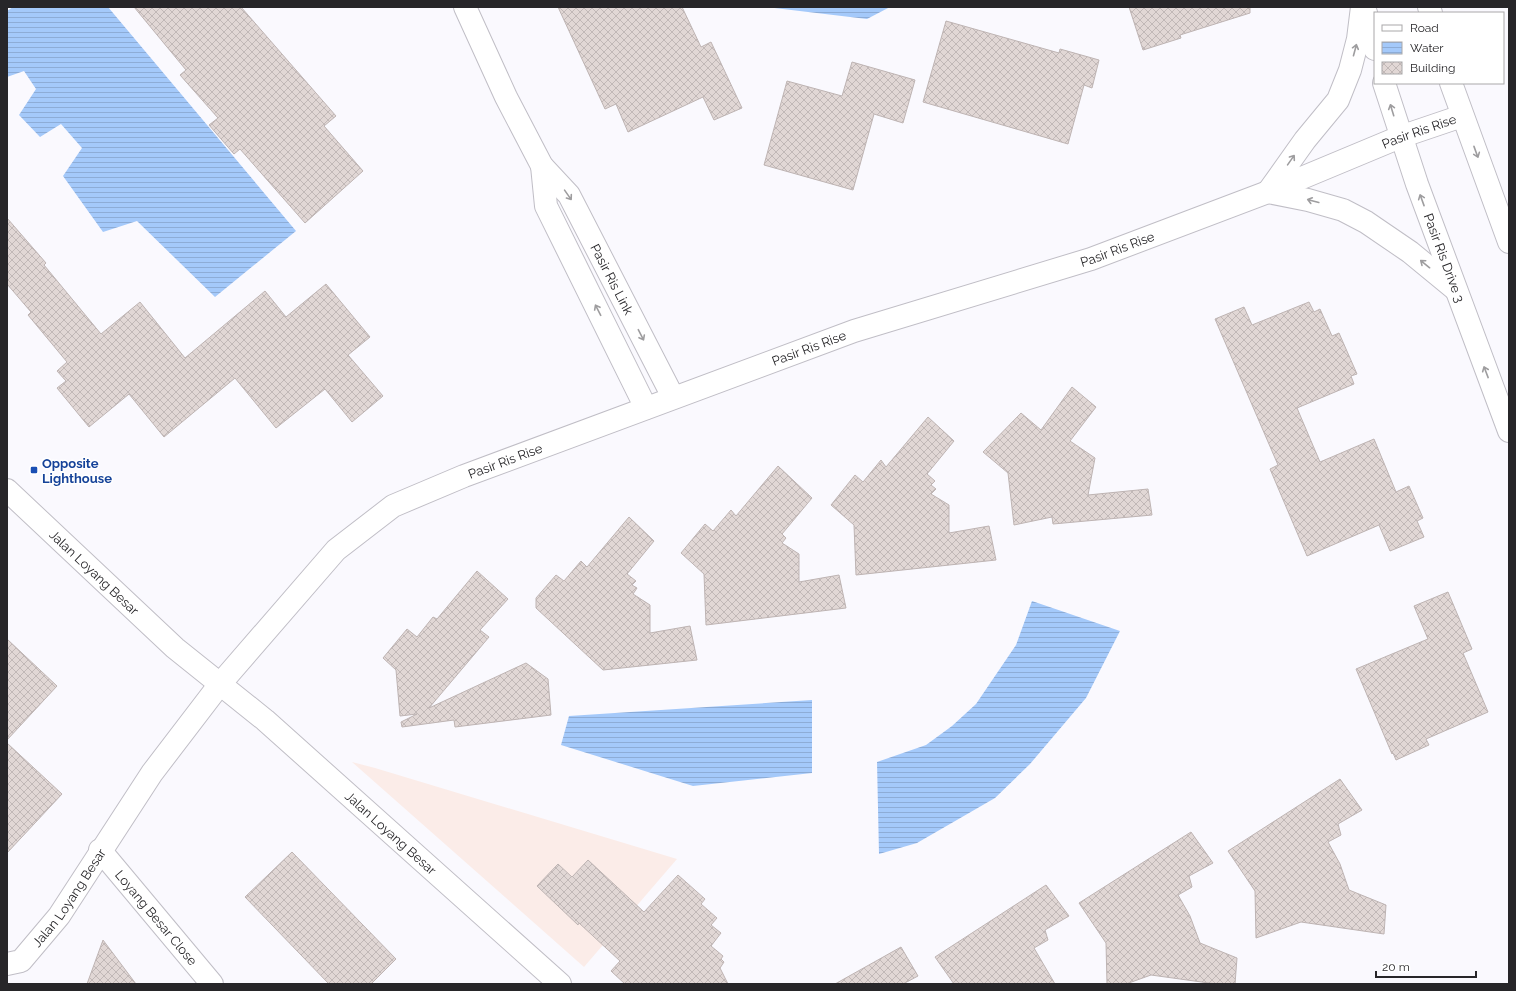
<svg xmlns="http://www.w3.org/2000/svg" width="1516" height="991" viewBox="0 0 1516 991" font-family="Raleway,sans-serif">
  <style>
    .education { fill: #fbece8 }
    .water { fill: url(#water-rules) }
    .building { fill: url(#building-cross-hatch); stroke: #beb4b3 }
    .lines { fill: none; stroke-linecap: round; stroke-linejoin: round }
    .minor-casing { stroke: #c0bec6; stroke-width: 24 }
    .tertiary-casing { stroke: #c0bec6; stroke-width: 24 }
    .primary-casing { stroke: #c0bec6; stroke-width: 24 }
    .minor { stroke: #fff; stroke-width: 22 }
    .tertiary { stroke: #fff; stroke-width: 22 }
    .primary { stroke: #fff; stroke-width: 22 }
    .oneway { stroke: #9e9d9f }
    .transit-dot { fill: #1a4fb4; stroke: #fff; stroke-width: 1.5 }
    .labels { text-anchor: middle; stroke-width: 3; stroke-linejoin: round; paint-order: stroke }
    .street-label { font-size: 13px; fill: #272629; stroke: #fff }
    .transit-label { font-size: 13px; font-weight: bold; fill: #164399; stroke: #fff; text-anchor: start }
  </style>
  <defs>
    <pattern id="water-rules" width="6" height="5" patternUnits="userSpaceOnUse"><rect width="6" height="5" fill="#a4c9fa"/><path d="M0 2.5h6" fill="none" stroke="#8dacd6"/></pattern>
    <pattern id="building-cross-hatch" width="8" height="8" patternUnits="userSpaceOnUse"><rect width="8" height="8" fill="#e1d7d5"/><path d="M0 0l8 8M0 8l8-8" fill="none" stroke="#c1b8b7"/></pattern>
  </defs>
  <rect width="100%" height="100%" fill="#faf9fe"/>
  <path class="education" d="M 352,762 L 375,768 L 677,859 L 584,967 Z"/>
  <g class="water">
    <path d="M 13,7 L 108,7 L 296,231 L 215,297 L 137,221 L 103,232 L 63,176 L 82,148 L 61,124 L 40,137 L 19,115 L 36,89 L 24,71 L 7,77 L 7,11 Z"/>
    <path d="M 766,7 L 890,7 L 867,19 Z"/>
    <path d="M 1032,601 L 1120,631 L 1086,698 L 1030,764 L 995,798 L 917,843 L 879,854 L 877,762 L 926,745 L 952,726 L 976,704 L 1016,645 Z"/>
    <path d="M 812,700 L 812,773 L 693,786 L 561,745 L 569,716 Z"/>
  </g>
  <g class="building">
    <path d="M 134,7 L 241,7 L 336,116 L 324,126 L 363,171 L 305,223 L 240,149 L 234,154 L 209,125 L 218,118 L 180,75 L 186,70 Z"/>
    <path d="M 558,7 L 682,7 L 701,47 L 711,42 L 742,108 L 714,120 L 703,97 L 628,132 L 616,104 L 605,109 Z"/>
    <path d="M 1129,7 L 1250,7 L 1250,13 L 1180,35 L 1181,38 L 1143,50 Z"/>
    <path d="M 946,21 L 1059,53 L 1060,49 L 1099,60 L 1092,88 L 1084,85 L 1068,144 L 923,102 Z"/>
    <path d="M 852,62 L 915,80 L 903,123 L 874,114 L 853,190 L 764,165 L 787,81 L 842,96 Z"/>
    <path d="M 7,218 L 46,263 L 44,265 L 101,334 L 140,302 L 185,358 L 265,291 L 286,317 L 326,284 L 370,337 L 348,355 L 383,396 L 352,422 L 325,389 L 276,428 L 235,378 L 164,437 L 129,394 L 89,427 L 57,388 L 66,381 L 57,371 L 67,362 L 28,315 L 31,312 L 7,284 Z"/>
    <path d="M 1309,302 L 1314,312 L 1320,309 L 1332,336 L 1339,333 L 1357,374 L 1351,376 L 1354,384 L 1297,408 L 1320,462 L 1374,439 L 1396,492 L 1409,486 L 1423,518 L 1417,521 L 1424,537 L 1390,551 L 1379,525 L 1307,556 L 1270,469 L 1278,465 L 1215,319 L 1244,307 L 1252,325 Z"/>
    <path d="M 1072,387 L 1096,407 L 1070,441 L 1095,458 L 1088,495 L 1148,489 L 1152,515 L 1053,524 L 1052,517 L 1014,525 L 1008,473 L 983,452 L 1021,413 L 1041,430 Z"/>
    <path d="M 928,417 L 954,441 L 927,474 L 935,481 L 931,485 L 936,489 L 931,494 L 949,505 L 949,533 L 989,526 L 996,560 L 856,575 L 854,525 L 831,505 L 855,475 L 863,482 L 881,460 L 886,467 Z"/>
    <path d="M 778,466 L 812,498 L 782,534 L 786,538 L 782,543 L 799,554 L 799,582 L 839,575 L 846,608 L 706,625 L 704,574 L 681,553 L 705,524 L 713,531 L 731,510 L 736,516 Z"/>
    <path d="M 629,517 L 654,541 L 627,574 L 636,581 L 632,585 L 637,588 L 633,594 L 650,605 L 650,633 L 690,626 L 697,660 L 603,670 L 536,608 L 536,598 L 556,575 L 564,581 L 581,561 L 587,567 Z"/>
    <path d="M 477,571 L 508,599 L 480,630 L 489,637 L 429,708 L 526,663 L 548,679 L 551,715 L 455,727 L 454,720 L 402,727 L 401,722 L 417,714 L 400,716 L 396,670 L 383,658 L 407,629 L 417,637 L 433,617 L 437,619 Z"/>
    <path d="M 1448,592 L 1472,649 L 1463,653 L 1488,712 L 1426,739 L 1429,745 L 1396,760 L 1393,753 L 1392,754 L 1356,669 L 1428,639 L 1414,606 Z"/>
    <path d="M 7,639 L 57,686 L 7,740 Z"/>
    <path d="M 7,743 L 62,794 L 7,853 Z"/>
    <path d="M 1340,779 L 1362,810 L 1338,824 L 1341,835 L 1328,842 L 1340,864 L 1349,890 L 1386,905 L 1384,934 L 1301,922 L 1256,938 L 1255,891 L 1228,851 Z"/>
    <path d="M 1191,832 L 1213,863 L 1189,876 L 1192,887 L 1178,895 L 1190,916 L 1200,943 L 1237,958 L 1235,984 L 1216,984 L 1151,975 L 1126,984 L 1107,984 L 1106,943 L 1079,903 Z"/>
    <path d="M 292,852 L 396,959 L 371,984 L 329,984 L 245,897 Z"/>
    <path d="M 588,860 L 644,912 L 678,875 L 705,899 L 701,904 L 717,918 L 711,925 L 721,933 L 711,946 L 723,956 L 721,959 L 724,962 L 720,968 L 728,984 L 625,984 L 611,971 L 620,961 L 579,923 L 578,925 L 537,886 L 558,864 L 572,877 Z"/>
    <path d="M 1046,885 L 1069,916 L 1045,930 L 1048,940 L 1034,948 L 1055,984 L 954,984 L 935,957 Z"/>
    <path d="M 103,940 L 136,984 L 87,984 Z"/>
    <path d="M 901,947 L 918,976 L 903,984 L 835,984 Z"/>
  </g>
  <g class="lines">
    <defs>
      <g id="minor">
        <path id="s1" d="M 465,7 L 506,97 L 542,166 L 569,195 L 673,397"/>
        <path d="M 542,166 L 546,206 L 646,408"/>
        <path id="s2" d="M 100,850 L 212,984"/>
        <path id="s3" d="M 7,964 L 21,961 L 59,916 L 152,773 L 220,684 L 336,550 L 393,506 L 464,476 L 854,331 L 1091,259 L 1268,192 L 1400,137 L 1462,116"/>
      </g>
      <g id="tertiary">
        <path id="s4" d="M 7,490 L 175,648 L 265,720 L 560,984"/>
      </g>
      <g id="primary">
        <path d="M 1362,7 L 1358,39 L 1350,70 L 1338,100 L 1305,140 L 1268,192 L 1308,200 L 1343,210 L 1366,222 L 1410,252 L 1455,289"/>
        <path d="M 1429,7 L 1431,13"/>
        <path d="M 1366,13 L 1375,49"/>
        <path id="s5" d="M 1384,83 L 1417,184 L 1509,431"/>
        <path d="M 1451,83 L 1509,242"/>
      </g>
    </defs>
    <use href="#minor" class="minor-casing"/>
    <use href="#tertiary" class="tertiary-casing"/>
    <use href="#primary" class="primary-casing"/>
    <use href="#minor" class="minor"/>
    <use href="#tertiary" class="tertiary"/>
    <use href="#primary" class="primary"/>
  </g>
  <defs><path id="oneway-shaft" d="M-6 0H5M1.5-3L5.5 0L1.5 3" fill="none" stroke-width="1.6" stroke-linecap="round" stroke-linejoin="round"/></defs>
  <g class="oneway">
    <use href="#oneway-shaft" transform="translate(1355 50) rotate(-75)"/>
    <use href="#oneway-shaft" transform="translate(1392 110) rotate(-107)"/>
    <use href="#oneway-shaft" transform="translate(1476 152) rotate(70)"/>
    <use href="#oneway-shaft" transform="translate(1291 160) rotate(-55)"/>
    <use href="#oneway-shaft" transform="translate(568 195) rotate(55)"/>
    <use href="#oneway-shaft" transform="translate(1422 200) rotate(-110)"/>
    <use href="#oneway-shaft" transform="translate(1313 201) rotate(-165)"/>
    <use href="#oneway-shaft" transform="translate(1425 264) rotate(-141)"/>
    <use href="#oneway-shaft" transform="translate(598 310) rotate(-117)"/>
    <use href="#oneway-shaft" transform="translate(641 335) rotate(63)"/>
    <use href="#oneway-shaft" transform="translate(1486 372) rotate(-111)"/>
  </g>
  <rect class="transit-dot" x="30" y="466" width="8" height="8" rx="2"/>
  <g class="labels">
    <g class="street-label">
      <text dy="5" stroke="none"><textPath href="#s3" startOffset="1698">Pasir Ris Rise</textPath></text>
      <text dy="5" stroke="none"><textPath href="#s3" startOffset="1374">Pasir Ris Rise</textPath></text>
      <text dy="5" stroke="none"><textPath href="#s5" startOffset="185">Pasir Ris Drive 3</textPath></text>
      <text dy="5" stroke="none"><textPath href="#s1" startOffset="311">Pasir Ris Link</textPath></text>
      <text dy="5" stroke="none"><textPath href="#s3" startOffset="1050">Pasir Ris Rise</textPath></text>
      <text dy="5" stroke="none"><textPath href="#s3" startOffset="726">Pasir Ris Rise</textPath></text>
      <text dy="5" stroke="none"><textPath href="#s4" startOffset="120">Jalan Loyang Besar</textPath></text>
      <text dy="5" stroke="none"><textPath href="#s4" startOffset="515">Jalan Loyang Besar</textPath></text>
      <text dy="5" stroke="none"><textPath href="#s3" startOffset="94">Jalan Loyang Besar</textPath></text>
      <text dy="5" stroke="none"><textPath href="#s2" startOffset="88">Loyang Besar Close</textPath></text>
    </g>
    <g class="transit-label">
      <text x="42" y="468">Opposite<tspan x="42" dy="15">Lighthouse</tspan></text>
    </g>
  </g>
  <rect width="1516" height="991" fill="none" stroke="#272629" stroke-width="16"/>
  <rect x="1374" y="12" width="130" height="72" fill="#ffffff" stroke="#a9a8a9"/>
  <rect x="1382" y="25" width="20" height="6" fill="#ffffff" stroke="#a9a8a9"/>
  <text x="1410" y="32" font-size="12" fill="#272629">Road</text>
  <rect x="1382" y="42" width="20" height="12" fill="url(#water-rules)" stroke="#a9a8a9"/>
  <text x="1410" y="52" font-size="12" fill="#272629">Water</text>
  <rect x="1382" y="62" width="20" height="12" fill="url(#building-cross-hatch)" stroke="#a9a8a9"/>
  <text x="1410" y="72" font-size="12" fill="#272629">Building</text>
  <path d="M1376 971v6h100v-6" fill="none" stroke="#272629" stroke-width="2"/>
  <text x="1382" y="971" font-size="12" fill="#272629" stroke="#ffffff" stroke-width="3" paint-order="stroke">20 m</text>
</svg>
